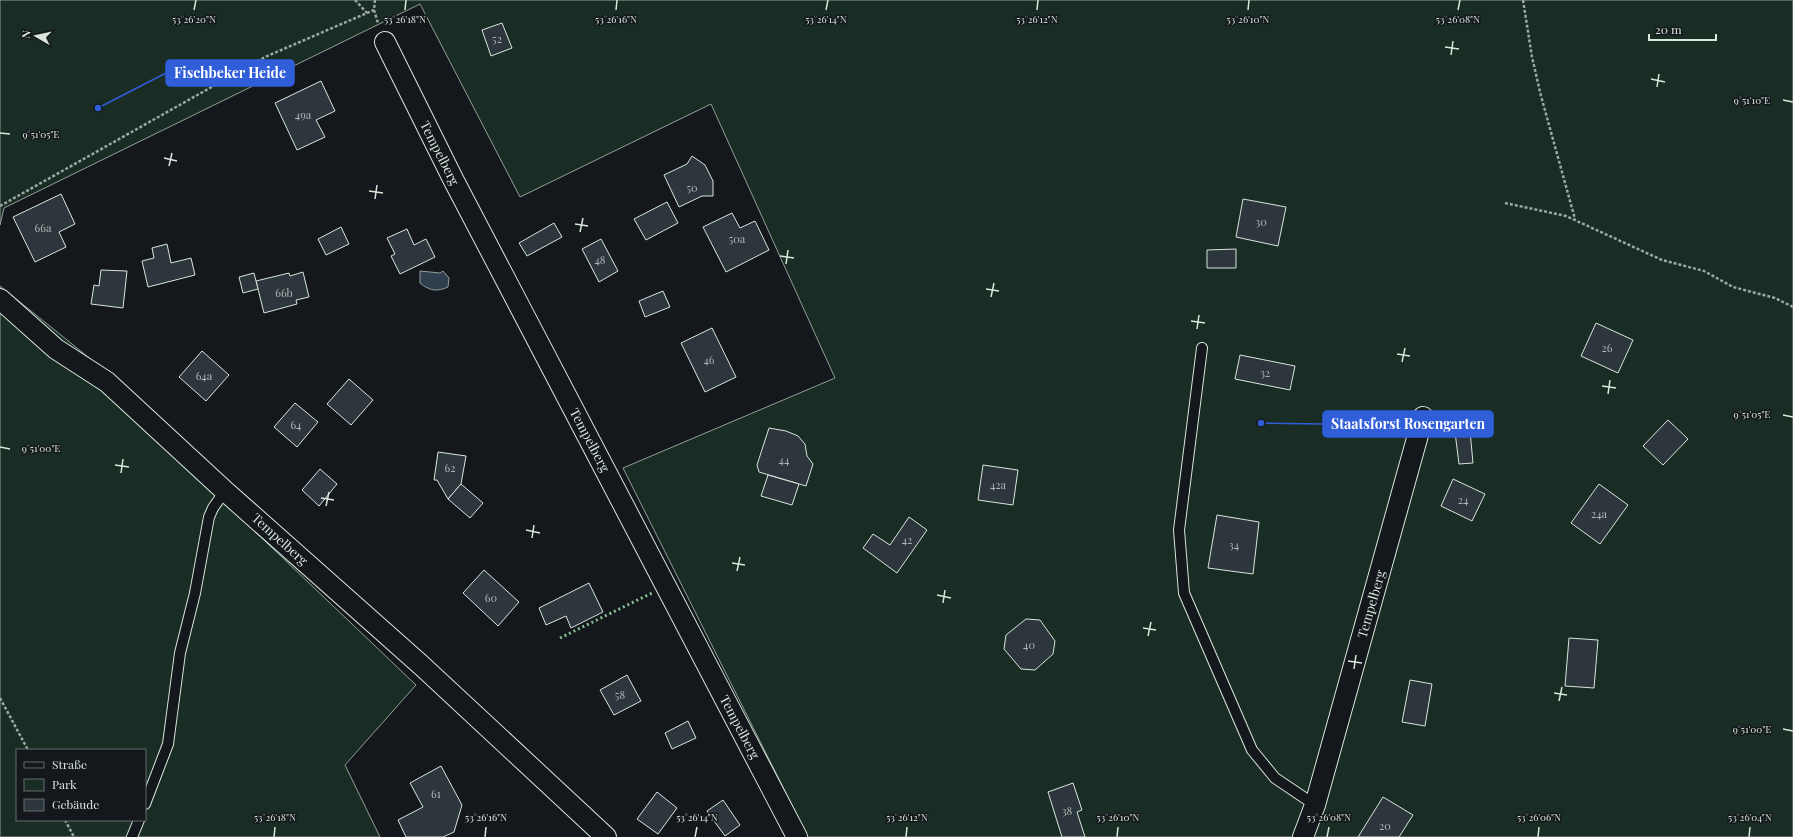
<svg xmlns="http://www.w3.org/2000/svg" width="1793" height="837" viewBox="0 0 1793 837" font-family="'Playfair Display',serif">
  <style>
    .green { fill: #1a2d24; stroke: #939e99; fill-rule: evenodd }
    .water { fill: #2f3f4d; stroke: #939e99 }
    .building { fill: #2c363c; stroke: #d8e6dc }
    .lines { fill: none; stroke-linecap: round; stroke-linejoin: round }
    .lane-casing { stroke: #d8e6dc; stroke-width: 12 }
    .street-casing { stroke: #d8e6dc; stroke-width: 22 }
    .path { stroke: #9da8a2; stroke-width: 2.5; stroke-dasharray: 3 2; stroke-linecap: butt }
    .lane { stroke: #14181c; stroke-width: 10 }
    .street { stroke: #14181c; stroke-width: 20 }
    .hedge { stroke: #8ac095; stroke-width: 3; stroke-dasharray: 2 3; stroke-linecap: butt }
    .ticks { fill: none; stroke: #d8e6dc; stroke-width: 1.5 }
    .labels { text-anchor: middle; stroke-width: 3; stroke-linejoin: round; paint-order: stroke }
    .number-label { font-size: 11px; fill: #adbab4 }
    .street-label { font-size: 13px; fill: #d8e6dc; stroke: #14181c }
    .ticks-label { font-size: 10px; text-anchor: middle; fill: #d8e6dc; stroke: #14181c; stroke-width: 3; stroke-linejoin: round; paint-order: stroke }
    .leader { fill: none; stroke: #305dd8; stroke-width: 1.5 }
    .callout-dot { fill: #305dd8; stroke: #14181c; stroke-width: 1.5 }
    .callout { fill: #305dd8; stroke: #305dd8; stroke-width: 1.5 }
    .callout-label { font-size: 14px; text-anchor: middle; font-weight: bold; fill: #fff }
  </style>
  <rect width="100%" height="100%" fill="#14181c"/>
  <g class="green">
    <path d="M 0,0 L 1793,0 L 1793,837 L 808,837 L 623,468 L 835,378 L 711,104 L 520,197 L 420,4 L 4,208 L 0,225 Z"/>
    <path d="M 0,286 L 108,373 L 115,398 L 416,685 L 345,765 L 380,837 L 0,837 ZM 17,750 L 145,750 L 145,820 L 17,820 Z"/>
  </g>
  <path class="water" d="M 420,271 L 440,273 L 443,271 L 449,278 L 448,287 C 437,292 430,291 420,283 Z"/>
  <g class="building">
    <path d="M 502,23 L 512,48 L 491,56 L 482,30 Z"/>
    <path d="M 321,81 L 335,111 L 316,120 L 325,137 L 297,150 L 275,103 Z"/>
    <path d="M 692,156 L 705,165 L 713,181 L 713,196 L 702,196 L 679,207 L 664,175 L 687,164 Z"/>
    <path d="M 61,194 L 75,224 L 59,232 L 66,247 L 35,262 L 13,217 Z"/>
    <path d="M 1243,199 L 1286,207 L 1278,246 L 1236,237 Z"/>
    <path d="M 667,202 L 678,223 L 646,240 L 634,219 Z"/>
    <path d="M 732,213 L 740,228 L 755,221 L 769,250 L 726,272 L 703,227 Z"/>
    <path d="M 554,223 L 562,237 L 527,256 L 519,243 Z"/>
    <path d="M 341,227 L 349,244 L 326,255 L 318,239 Z"/>
    <path d="M 407,229 L 414,245 L 426,239 L 435,257 L 400,274 L 391,256 L 395,254 L 387,238 Z"/>
    <path d="M 601,239 L 618,271 L 599,282 L 582,249 Z"/>
    <path d="M 167,244 L 171,263 L 191,258 L 195,275 L 148,287 L 142,261 L 154,258 L 152,248 Z"/>
    <path d="M 1236,249 L 1236,268 L 1207,268 L 1207,250 Z"/>
    <path d="M 101,270 L 127,271 L 123,308 L 91,304 L 94,285 L 99,286 Z"/>
    <path d="M 303,272 L 309,297 L 296,300 L 297,304 L 264,313 L 256,281 L 289,273 L 290,276 Z"/>
    <path d="M 254,273 L 258,289 L 243,293 L 239,277 Z"/>
    <path d="M 663,291 L 670,307 L 645,317 L 639,301 Z"/>
    <path d="M 1596,323 L 1633,340 L 1618,373 L 1581,356 Z"/>
    <path d="M 712,328 L 736,377 L 705,392 L 681,343 Z"/>
    <path d="M 202,351 L 229,375 L 206,401 L 179,377 Z"/>
    <path d="M 1240,355 L 1295,366 L 1290,390 L 1235,379 Z"/>
    <path d="M 349,379 L 373,400 L 351,425 L 327,404 Z"/>
    <path d="M 295,403 L 318,422 L 297,447 L 274,427 Z"/>
    <path d="M 1668,420 L 1688,439 L 1663,465 L 1643,446 Z"/>
    <path d="M 769,428 L 786,431 L 798,436 L 805,444 L 807,456 L 813,464 L 806,486 L 759,472 L 757,465 Z"/>
    <path d="M 1470,431 L 1473,463 L 1459,464 L 1455,432 Z"/>
    <path d="M 438,452 L 466,456 L 461,484 L 448,499 L 437,480 L 434,480 Z"/>
    <path d="M 983,465 L 1018,470 L 1013,505 L 978,500 Z"/>
    <path d="M 320,469 L 337,484 L 319,506 L 302,490 Z"/>
    <path d="M 768,475 L 799,484 L 792,505 L 761,496 Z"/>
    <path d="M 1453,479 L 1485,494 L 1472,521 L 1441,506 Z"/>
    <path d="M 461,484 L 483,503 L 470,518 L 448,499 Z"/>
    <path d="M 1599,484 L 1628,505 L 1600,544 L 1571,523 Z"/>
    <path d="M 1217,515 L 1259,522 L 1253,574 L 1208,568 Z"/>
    <path d="M 909,517 L 927,530 L 897,573 L 863,548 L 873,534 L 890,545 Z"/>
    <path d="M 484,570 L 519,602 L 498,626 L 463,593 Z"/>
    <path d="M 589,583 L 603,612 L 571,628 L 566,616 L 546,625 L 539,608 Z"/>
    <path d="M 1026,619 L 1040,620 L 1055,641 L 1053,654 L 1035,670 L 1021,669 L 1004,649 L 1006,635 Z"/>
    <path d="M 1569,638 L 1598,640 L 1594,688 L 1565,686 Z"/>
    <path d="M 627,675 L 641,701 L 614,715 L 600,690 Z"/>
    <path d="M 1410,680 L 1432,684 L 1425,726 L 1402,722 Z"/>
    <path d="M 688,721 L 696,738 L 672,749 L 665,733 Z"/>
    <path d="M 441,766 L 462,805 L 454,832 L 443,837 L 406,837 L 398,820 L 423,807 L 410,783 Z"/>
    <path d="M 1073,783 L 1082,810 L 1077,812 L 1085,837 L 1062,837 L 1048,792 Z"/>
    <path d="M 657,792 L 677,808 L 658,834 L 637,819 Z"/>
    <path d="M 1383,797 L 1413,815 L 1399,837 L 1358,837 Z"/>
    <path d="M 723,800 L 740,825 L 725,836 L 707,811 Z"/>
  </g>
  <g class="lines">
    <defs>
      <g id="lane">
        <path d="M 1202,348 L 1179,530 L 1184,593 L 1252,750 L 1275,778 L 1315,805"/>
        <path d="M 145,804 L 168,744 L 180,653 L 195,593 L 209,517 L 213,508 L 225,491"/>
        <path d="M 132,837 L 139,820"/>
      </g>
      <g id="street">
        <path d="M 385,42 L 453,179 L 797,837"/>
        <path d="M 0,299 L 56,349 L 107,382 L 225,491 L 421,665 L 606,837"/>
        <path d="M 1303,837 L 1315,805 L 1423,417"/>
      </g>
    </defs>
    <use href="#lane" class="lane-casing"/>
    <use href="#street" class="street-casing"/>
    <g class="path">
      <path d="M 355,0 L 367,13"/>
      <path d="M 375,0 L 374,10 L 378,23"/>
      <path d="M 1523,0 L 1532,57 L 1541,96 L 1575,219"/>
      <path d="M 1505,203 L 1566,216 L 1662,260 L 1704,271 L 1733,287 L 1775,298 L 1793,307"/>
      <path d="M 0,206 L 265,57 L 374,10"/>
      <path d="M 0,698 L 28,750"/>
      <path d="M 65,820 L 74,837"/>
    </g>
    <use href="#lane" class="lane"/>
    <use href="#street" class="street"/>
    <path class="hedge" d="M 560,638 L 654,592"/>
  </g>
  <path class="ticks" d="M 194,10 L 196,0M 405,10 L 406,0M 616,10 L 617,0M 826,10 L 828,0M 1037,10 L 1038,0M 1248,10 L 1249,0M 1458,10 L 1460,0M 1445,47 L 1459,49M 1451,55 L 1453,41M 1651,79 L 1665,82M 1657,87 L 1659,74M 1783,100 L 1793,102M 0,133 L 10,134M 164,158 L 177,161M 169,166 L 172,153M 369,191 L 383,193M 375,199 L 377,185M 575,224 L 588,226M 580,232 L 583,218M 780,256 L 794,258M 786,264 L 788,250M 986,289 L 999,291M 991,297 L 994,283M 1191,321 L 1205,323M 1197,329 L 1199,315M 1397,354 L 1410,356M 1402,362 L 1405,348M 1602,386 L 1616,388M 1608,394 L 1610,380M 1783,415 L 1793,417M 0,447 L 10,449M 115,465 L 129,467M 121,473 L 123,459M 321,498 L 334,500M 326,506 L 329,492M 526,530 L 540,533M 532,538 L 534,525M 732,563 L 745,565M 737,571 L 740,557M 937,595 L 951,598M 943,603 L 945,590M 1143,628 L 1156,630M 1148,636 L 1151,622M 1348,661 L 1362,663M 1354,669 L 1356,655M 1554,693 L 1567,695M 1559,701 L 1562,687M 1783,729 L 1793,731M 274,837 L 275,827M 485,837 L 486,827M 695,837 L 697,827M 906,837 L 907,827M 1117,837 L 1118,827M 1327,837 L 1329,827M 1538,837 L 1539,827M 1749,837 L 1750,827"/>
  <g class="labels">
    <g class="number-label">
      <text x="497" y="43">52</text>
      <text x="303" y="119">49a</text>
      <text x="692" y="192">50</text>
      <text x="1261" y="226">30</text>
      <text x="43" y="232">66a</text>
      <text x="737" y="243">50a</text>
      <text x="600" y="264">48</text>
      <text x="284" y="297">66b</text>
      <text x="1607" y="352">26</text>
      <text x="709" y="364">46</text>
      <text x="1265" y="377">32</text>
      <text x="204" y="380">64a</text>
      <text x="296" y="429">64</text>
      <text x="784" y="464">44</text>
      <text x="450" y="472">62</text>
      <text x="998" y="489">42a</text>
      <text x="1463" y="504">24</text>
      <text x="1599" y="518">24a</text>
      <text x="907" y="544">42</text>
      <text x="1234" y="549">34</text>
      <text x="491" y="602">60</text>
      <text x="1029" y="649">40</text>
      <text x="620" y="699">58</text>
      <text x="436" y="798">61</text>
      <text x="1067" y="815">38</text>
      <text x="1385" y="830">20</text>
    </g>
    <g class="street-label">
      <text transform="translate(440 153) rotate(63)" y="5">Tempelberg</text>
      <text transform="translate(590 440) rotate(62)" y="5">Tempelberg</text>
      <text transform="translate(280 539) rotate(42)" y="5">Tempelberg</text>
      <text transform="translate(1371 604) rotate(-74)" y="5">Tempelberg</text>
      <text transform="translate(740 727) rotate(62)" y="5">Tempelberg</text>
    </g>
  </g>
  <g class="ticks-label">
    <text x="194" y="23">53°26'20"N</text>
    <text x="405" y="23">53°26'18"N</text>
    <text x="616" y="23">53°26'16"N</text>
    <text x="826" y="23">53°26'14"N</text>
    <text x="1037" y="23">53°26'12"N</text>
    <text x="1248" y="23">53°26'10"N</text>
    <text x="1458" y="23">53°26'08"N</text>
    <text x="1752" y="104">9°51'10"E</text>
    <text x="41" y="138">9°51'05"E</text>
    <text x="1752" y="418">9°51'05"E</text>
    <text x="41" y="452">9°51'00"E</text>
    <text x="1752" y="733">9°51'00"E</text>
    <text x="275" y="821">53°26'18"N</text>
    <text x="486" y="821">53°26'16"N</text>
    <text x="697" y="821">53°26'14"N</text>
    <text x="907" y="821">53°26'12"N</text>
    <text x="1118" y="821">53°26'10"N</text>
    <text x="1329" y="821">53°26'08"N</text>
    <text x="1539" y="821">53°26'06"N</text>
    <text x="1750" y="821">53°26'04"N</text>
  </g>
  <path class="leader" d="M98 108L166 73M1261 423L1323 424"/>
  <g class="callout-dot">
    <circle cx="98" cy="108" r="4"/>
    <circle cx="1261" cy="423" r="4"/>
  </g>
  <g class="callout">
    <rect x="166" y="60" width="128" height="26" rx="4"/>
    <rect x="1323" y="411" width="170" height="26" rx="4"/>
  </g>
  <g class="callout-label">
    <text x="230" y="78">Fischbeker Heide</text>
    <text x="1408" y="429">Staatsforst Rosengarten</text>
  </g>
  <rect x="16" y="749" width="130" height="72" fill="#14181c" stroke="#626a69"/>
  <rect x="24" y="762" width="20" height="6" fill="#14181c" stroke="#626a69"/>
  <text x="52" y="769" font-size="12" fill="#d8e6dc">Straße</text>
  <rect x="24" y="779" width="20" height="12" fill="#1a2d24" stroke="#626a69"/>
  <text x="52" y="789" font-size="12" fill="#d8e6dc">Park</text>
  <rect x="24" y="799" width="20" height="12" fill="#2c363c" stroke="#626a69"/>
  <text x="52" y="809" font-size="12" fill="#d8e6dc">Gebäude</text>
  <g transform="translate(36 36) rotate(279)" stroke="#14181c" stroke-width="3" paint-order="stroke">
  <path d="M0-3L7 15L0 10L-7 15Z" fill="#d8e6dc"/>
  <text y="-6" font-size="11" font-weight="bold" text-anchor="middle" fill="#d8e6dc">N</text>
  </g>
  <path d="M1649 34v6h67v-6" fill="none" stroke="#d8e6dc" stroke-width="2"/>
  <text x="1655" y="34" font-size="12" fill="#d8e6dc" stroke="#14181c" stroke-width="3" paint-order="stroke">20 m</text>
</svg>
